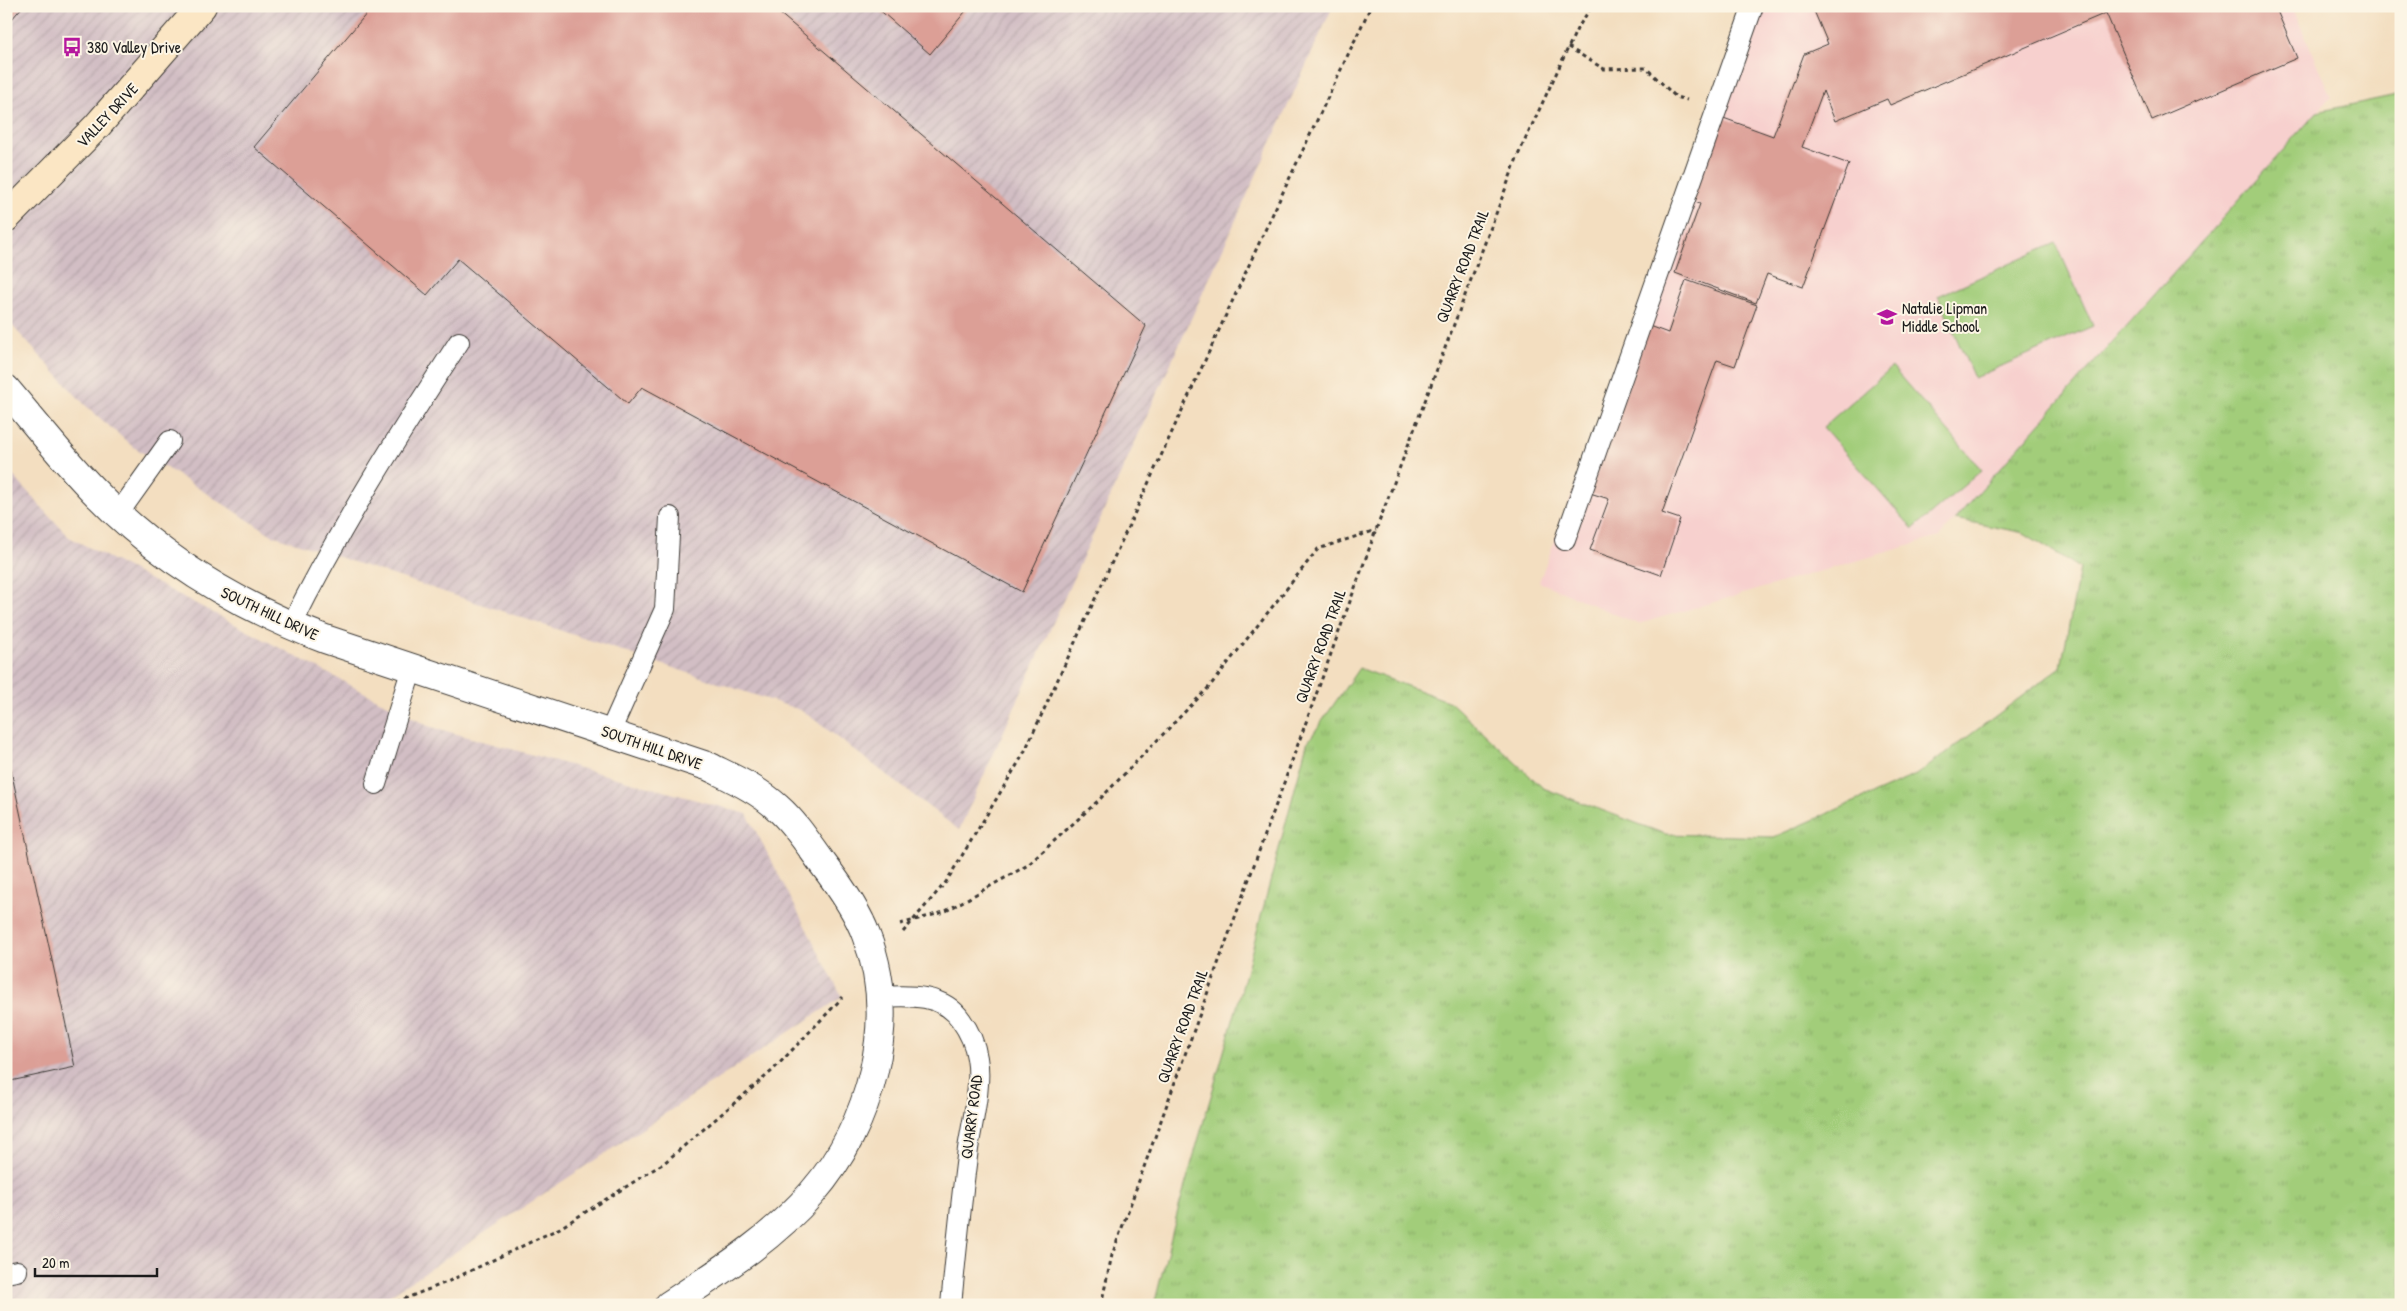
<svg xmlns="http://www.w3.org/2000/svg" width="2407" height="1311" viewBox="0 0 2407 1311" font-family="'Patrick Hand',sans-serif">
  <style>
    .built { fill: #f7d0ce }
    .industrial { fill: url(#industrial-furrows) }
    .grass { fill: url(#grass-tufts); stroke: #5f744b }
    .pitch { fill: #a2cd7a; stroke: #5f744b }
    .building { fill: #dc9f96 }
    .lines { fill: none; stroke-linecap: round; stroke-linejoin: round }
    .service-casing { stroke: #3c3935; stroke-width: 22 }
    .tertiary-casing { stroke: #3c3935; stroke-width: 30 }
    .secondary-casing { stroke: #3c3935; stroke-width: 30 }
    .path { stroke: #3c3935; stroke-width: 3; stroke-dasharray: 4 4; stroke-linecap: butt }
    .service { stroke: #fff; stroke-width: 20 }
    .tertiary { stroke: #fff; stroke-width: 28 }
    .secondary { stroke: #fbe6c4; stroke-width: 28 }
    .labels { text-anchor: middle; stroke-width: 4; stroke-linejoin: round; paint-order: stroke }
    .poi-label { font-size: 16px; fill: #1c1c1c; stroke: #fcf5e5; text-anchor: start }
    .street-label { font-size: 16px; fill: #1c1c1c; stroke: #fcf5e5 }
  </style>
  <defs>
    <pattern id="industrial-furrows" width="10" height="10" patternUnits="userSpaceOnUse" patternTransform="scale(1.25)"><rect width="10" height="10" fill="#d2bec4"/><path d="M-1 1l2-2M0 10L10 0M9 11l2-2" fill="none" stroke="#b4a3a8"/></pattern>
    <pattern id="grass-tufts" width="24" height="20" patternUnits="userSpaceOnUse" patternTransform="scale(1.25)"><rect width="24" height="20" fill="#a2cd7a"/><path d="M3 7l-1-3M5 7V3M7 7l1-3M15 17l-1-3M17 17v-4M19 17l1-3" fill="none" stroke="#8baf69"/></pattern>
  </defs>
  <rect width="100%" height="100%" fill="#fcf5e5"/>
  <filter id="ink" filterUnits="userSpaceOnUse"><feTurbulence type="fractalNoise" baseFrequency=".02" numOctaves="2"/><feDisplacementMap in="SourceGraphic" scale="10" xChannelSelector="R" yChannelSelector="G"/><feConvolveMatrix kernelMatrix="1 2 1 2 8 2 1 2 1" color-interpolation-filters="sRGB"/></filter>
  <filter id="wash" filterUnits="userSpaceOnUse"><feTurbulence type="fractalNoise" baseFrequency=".0096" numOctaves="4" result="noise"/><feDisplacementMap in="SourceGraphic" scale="20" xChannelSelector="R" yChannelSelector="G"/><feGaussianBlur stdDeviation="1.12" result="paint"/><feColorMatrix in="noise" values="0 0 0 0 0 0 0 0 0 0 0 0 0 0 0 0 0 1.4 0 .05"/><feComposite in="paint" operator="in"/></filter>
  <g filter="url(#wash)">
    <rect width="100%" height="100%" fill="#f3dec0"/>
    <path class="built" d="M 1758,6 L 2292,6 L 2331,97 L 1939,537 L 1638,624 L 1539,582 Z"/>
    <g class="industrial">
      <path d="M 6,6 L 1333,6 L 959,830 L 803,711 L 272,535 L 132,446 L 85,405 L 6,319 Z"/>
      <path d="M 6,468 L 69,537 L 428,726 L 747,814 L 842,997 L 375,1305 L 6,1305 Z"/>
    </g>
    <path class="grass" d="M 2401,94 L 2401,1305 L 1154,1305 L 1178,1210 L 1238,1003 L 1307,743 L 1359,668 L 1450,702 L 1543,788 L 1665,834 L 1774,837 L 1918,774 L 2061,667 L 2080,568 L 2024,533 L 1955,519 L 2317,112 Z"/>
    <g class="pitch">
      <path d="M 2056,243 L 2093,326 L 1974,378 L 1938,296 Z"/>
      <path d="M 1892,367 L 1982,470 L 1913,529 L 1823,427 Z"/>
    </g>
    <g id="blocks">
      <g class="building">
        <path d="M 6,6 L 23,6 L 6,26 Z"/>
        <path d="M 373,6 L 771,6 L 1146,326 L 1022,592 L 642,387 L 628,404 L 458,259 L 427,295 L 254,147 Z"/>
        <path d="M 875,6 L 970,6 L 930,54 Z"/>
        <path d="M 1812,6 L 2275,6 L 2297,58 L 2152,120 L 2106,13 L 1890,105 L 1887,99 L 1835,121 L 1823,91 L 1802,147 L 1849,164 L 1803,287 L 1767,274 L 1756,303 L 1675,273 L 1700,204 L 1687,199 L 1718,116 L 1773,136 L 1804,54 L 1828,44 Z"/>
        <path d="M 1686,280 L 1757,305 L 1735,366 L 1717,360 L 1662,513 L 1680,519 L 1661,575 L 1590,550 L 1609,499 L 1590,493 L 1649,326 L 1668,333 Z"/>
        <path d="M 6,747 L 75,1067 L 6,1082 Z"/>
      </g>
    </g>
  </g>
  <g filter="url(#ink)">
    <use href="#blocks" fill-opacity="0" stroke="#3c3935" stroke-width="1"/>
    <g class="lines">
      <defs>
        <g id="service">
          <path d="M 118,514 L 170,441"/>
          <path d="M 1565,540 L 1753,6"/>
          <path d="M 291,626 C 340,527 399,434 459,342"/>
          <path d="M 610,732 L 665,609 L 670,517"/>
          <path d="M 376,784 L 412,668"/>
          <path d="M 881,997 C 909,995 944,994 961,1020 C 969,1031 975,1045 977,1058 C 982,1085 972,1123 968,1149 C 961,1201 956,1253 951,1305"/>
          <path d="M 6,1273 L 17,1271"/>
        </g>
        <path id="tertiary" d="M 6,389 C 35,423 62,458 93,490 C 158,558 238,606 325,639 L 710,767 C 734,779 759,790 778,808 C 796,824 809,845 823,864 C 839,885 857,910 866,935 C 900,1021 871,1125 812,1193 C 772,1239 719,1272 669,1305"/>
        <path id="secondary" d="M 6,218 L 97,126 L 202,6"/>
      </defs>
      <use href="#service" class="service-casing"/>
      <use href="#tertiary" class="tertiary-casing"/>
      <use href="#secondary" class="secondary-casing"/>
      <g class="path">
        <path d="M 1568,47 L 1604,69 L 1646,68 L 1676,97 L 1687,100"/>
        <path d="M 900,924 L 944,912 L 1028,865 L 1100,799 L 1209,687 L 1318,549 L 1376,530"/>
        <path d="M 903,932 L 946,882 L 1023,755 L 1267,226 L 1371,6"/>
        <path d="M 389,1305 L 447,1282 L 560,1228 L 664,1163 L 772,1071 L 843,997"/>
        <path d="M 1101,1305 L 1112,1255 L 1376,530 L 1519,153 L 1577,29 L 1592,6"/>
      </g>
      <use href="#service" class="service"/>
      <use href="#tertiary" class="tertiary"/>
      <use href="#secondary" class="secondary"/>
    </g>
  </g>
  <defs>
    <symbol id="bus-bare" viewBox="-9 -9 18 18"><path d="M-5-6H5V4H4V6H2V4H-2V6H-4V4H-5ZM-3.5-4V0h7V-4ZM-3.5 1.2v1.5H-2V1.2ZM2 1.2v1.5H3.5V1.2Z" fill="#b5179e" stroke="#fcf5e5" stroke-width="2.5" paint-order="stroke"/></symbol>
    <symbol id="school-bare" viewBox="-9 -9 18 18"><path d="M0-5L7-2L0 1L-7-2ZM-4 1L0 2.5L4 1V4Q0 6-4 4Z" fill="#b5179e" stroke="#fcf5e5" stroke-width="2.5" paint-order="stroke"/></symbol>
  </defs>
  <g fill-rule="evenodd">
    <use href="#bus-bare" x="58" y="33" width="28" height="28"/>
    <use href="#school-bare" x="1873" y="303" width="28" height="28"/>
  </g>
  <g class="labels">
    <g class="poi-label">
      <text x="87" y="53">380 Valley Drive</text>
      <text x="1902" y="314">Natalie Lipman<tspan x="1902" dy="18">Middle School</tspan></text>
    </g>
    <g class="street-label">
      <text transform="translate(107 115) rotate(-47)" y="6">VALLEY DRIVE</text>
      <text transform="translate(1462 266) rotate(-69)" y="6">QUARRY ROAD TRAIL</text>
      <text transform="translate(270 613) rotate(25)" y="6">SOUTH HILL DRIVE</text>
      <text transform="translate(1320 646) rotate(-70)" y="6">QUARRY ROAD TRAIL</text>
      <text transform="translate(652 747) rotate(19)" y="6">SOUTH HILL DRIVE</text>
      <text transform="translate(1182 1026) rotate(-70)" y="6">QUARRY ROAD TRAIL</text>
      <text transform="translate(971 1117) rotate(-83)" y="6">QUARRY ROAD</text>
    </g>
  </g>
  <rect width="2407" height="1311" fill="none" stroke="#fcf5e5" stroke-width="25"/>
  <path d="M35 1268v8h122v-8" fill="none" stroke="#1c1c1c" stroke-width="2.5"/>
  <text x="42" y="1268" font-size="15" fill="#1c1c1c" stroke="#fcf5e5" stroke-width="4" paint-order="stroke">20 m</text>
</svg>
